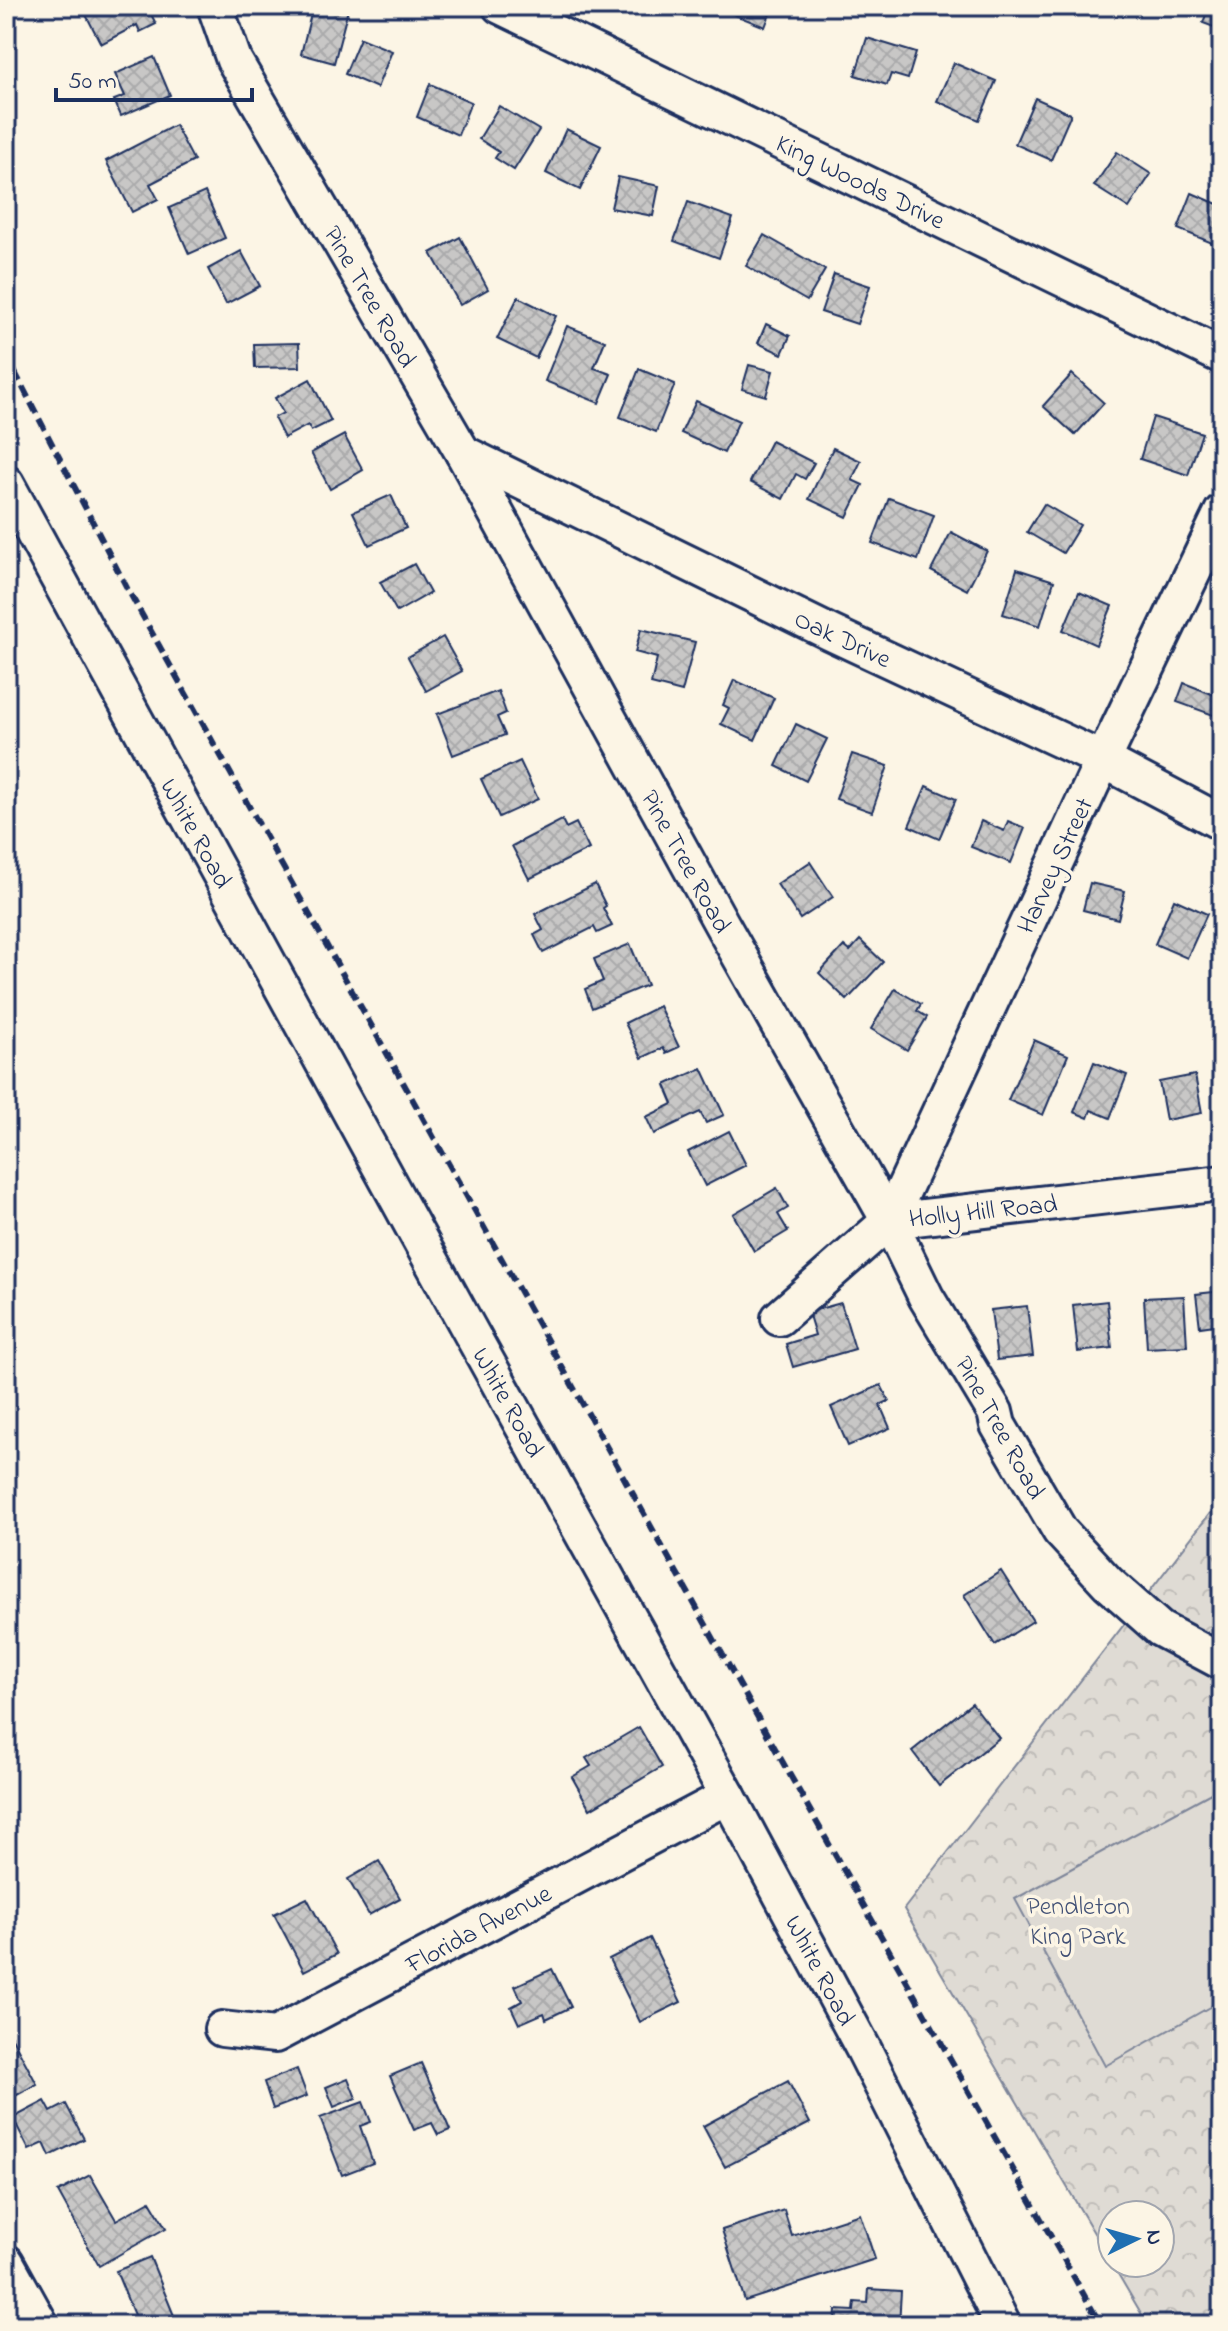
<svg xmlns="http://www.w3.org/2000/svg" width="1228" height="2331" viewBox="0 0 1228 2331" font-family="'Indie Flower',sans-serif">
  <style>
    .forest { fill: url(#forest-crowns); stroke: #7d8599; stroke-width: 2; fill-rule: evenodd }
    .garden { fill: #dfdbd4; stroke: #7d8599; stroke-width: 2 }
    .building { fill: url(#building-cross-hatch); stroke: #1b2f5e; stroke-width: 2 }
    .lines { fill: none; stroke-linecap: round; stroke-linejoin: round }
    .minor-casing { stroke: #1b2f5e; stroke-width: 40 }
    .minor { stroke: #fcf5e5; stroke-width: 34 }
    .rail { stroke: #1b2f5e; stroke-width: 6; stroke-dasharray: 12 6; stroke-linecap: butt }
    .labels { text-anchor: middle; stroke-width: 7; stroke-linejoin: round; paint-order: stroke }
    .street-label { font-size: 26px; fill: #1b2f5e; stroke: #fcf5e5 }
    .park-label { font-size: 26px; fill: #425176; stroke: #fcf5e5 }
  </style>
  <defs>
    <pattern id="forest-crowns" width="20" height="18" patternUnits="userSpaceOnUse" patternTransform="scale(2)"><rect width="20" height="18" fill="#dfdbd4"/><path d="M2 6a3 3 0 1 1 6 0M12 15a3 3 0 1 1 6 0" fill="none" stroke="#bfbcb8"/></pattern>
    <pattern id="building-cross-hatch" width="8" height="8" patternUnits="userSpaceOnUse" patternTransform="scale(2)"><rect width="8" height="8" fill="#c8c7c6"/><path d="M0 0l8 8M0 8l8-8" fill="none" stroke="#ababac"/></pattern>
  </defs>
  <rect width="100%" height="100%" fill="#fcf5e5"/>
  <filter id="ink" filterUnits="userSpaceOnUse"><feTurbulence type="fractalNoise" baseFrequency=".0125" numOctaves="2"/><feDisplacementMap in="SourceGraphic" scale="16" xChannelSelector="R" yChannelSelector="G"/><feConvolveMatrix kernelMatrix="1 2 1 2 8 2 1 2 1" color-interpolation-filters="sRGB"/></filter>
  <g filter="url(#ink)">
    <path class="forest" d="M 1222,1509 L 1222,2325 L 1148,2325 L 904,1909 L 1211,1512 ZM 1112,2215 L 1160,2215 L 1160,2263 L 1112,2263 Z"/>
    <path class="garden" d="M 1222,1787 L 1222,2000 L 1105,2066 L 1015,1899 Z"/>
    <g class="building">
      <path d="M 90,6 L 147,6 L 156,24 L 140,32 L 137,25 L 101,44 L 83,9 Z"/>
      <path d="M 313,6 L 349,6 L 334,63 L 301,54 Z"/>
      <path d="M 733,6 L 773,6 L 765,27 L 730,13 Z"/>
      <path d="M 1209,6 L 1222,6 L 1222,30 L 1203,23 Z"/>
      <path d="M 360,38 L 392,51 L 377,88 L 345,74 Z"/>
      <path d="M 867,38 L 916,53 L 908,79 L 891,74 L 887,85 L 855,75 Z"/>
      <path d="M 154,57 L 170,95 L 121,116 L 114,100 L 125,96 L 115,74 Z"/>
      <path d="M 954,63 L 996,81 L 979,120 L 937,101 Z"/>
      <path d="M 430,84 L 471,102 L 458,135 L 417,117 Z"/>
      <path d="M 1035,98 L 1071,114 L 1051,160 L 1015,144 Z"/>
      <path d="M 499,106 L 539,130 L 514,170 L 495,158 L 499,152 L 479,139 Z"/>
      <path d="M 175,125 L 194,161 L 150,184 L 158,199 L 132,212 L 106,161 Z"/>
      <path d="M 566,129 L 601,146 L 580,190 L 546,173 Z"/>
      <path d="M 1117,152 L 1151,174 L 1129,208 L 1094,186 Z"/>
      <path d="M 618,177 L 659,186 L 653,216 L 611,208 Z"/>
      <path d="M 205,192 L 225,238 L 189,254 L 169,208 Z"/>
      <path d="M 1192,193 L 1222,206 L 1222,247 L 1178,229 Z"/>
      <path d="M 688,202 L 733,218 L 719,258 L 674,241 Z"/>
      <path d="M 764,235 L 825,270 L 807,301 L 746,266 Z"/>
      <path d="M 460,237 L 488,289 L 460,305 L 431,253 Z"/>
      <path d="M 241,251 L 260,286 L 226,304 L 208,269 Z"/>
      <path d="M 834,274 L 870,286 L 857,324 L 821,312 Z"/>
      <path d="M 518,297 L 556,316 L 536,358 L 497,339 Z"/>
      <path d="M 766,324 L 790,336 L 782,354 L 758,343 Z"/>
      <path d="M 567,326 L 605,341 L 594,368 L 611,374 L 599,403 L 545,381 Z"/>
      <path d="M 299,343 L 300,367 L 255,368 L 254,344 Z"/>
      <path d="M 749,365 L 773,371 L 766,396 L 742,389 Z"/>
      <path d="M 639,369 L 675,384 L 656,432 L 620,417 Z"/>
      <path d="M 1072,374 L 1104,403 L 1075,435 L 1043,406 Z"/>
      <path d="M 310,379 L 331,421 L 311,431 L 308,425 L 284,438 L 274,418 L 283,413 L 275,398 Z"/>
      <path d="M 696,401 L 739,421 L 724,453 L 681,433 Z"/>
      <path d="M 1153,417 L 1202,433 L 1188,475 L 1140,459 Z"/>
      <path d="M 344,435 L 363,470 L 330,489 L 311,453 Z"/>
      <path d="M 771,441 L 814,463 L 805,479 L 796,474 L 783,499 L 750,482 Z"/>
      <path d="M 833,448 L 861,461 L 852,480 L 863,485 L 847,517 L 809,499 Z"/>
      <path d="M 391,495 L 406,528 L 369,545 L 353,512 Z"/>
      <path d="M 889,498 L 934,515 L 918,560 L 872,543 Z"/>
      <path d="M 1044,504 L 1080,525 L 1063,553 L 1027,532 Z"/>
      <path d="M 951,532 L 987,551 L 967,590 L 931,571 Z"/>
      <path d="M 414,564 L 430,593 L 397,612 L 380,582 Z"/>
      <path d="M 1017,569 L 1054,581 L 1040,626 L 1003,614 Z"/>
      <path d="M 1079,592 L 1112,606 L 1096,645 L 1063,630 Z"/>
      <path d="M 641,629 L 695,642 L 682,692 L 651,684 L 657,658 L 635,652 Z"/>
      <path d="M 443,637 L 462,671 L 426,691 L 408,657 Z"/>
      <path d="M 734,680 L 774,698 L 755,740 L 721,724 L 729,708 L 723,705 Z"/>
      <path d="M 1184,683 L 1222,698 L 1222,708 L 1219,717 L 1177,702 Z"/>
      <path d="M 498,691 L 506,713 L 497,717 L 505,735 L 453,755 L 437,714 Z"/>
      <path d="M 796,724 L 827,739 L 806,781 L 776,766 Z"/>
      <path d="M 852,754 L 888,766 L 872,812 L 836,799 Z"/>
      <path d="M 520,761 L 538,799 L 499,817 L 481,779 Z"/>
      <path d="M 926,786 L 956,799 L 939,839 L 909,826 Z"/>
      <path d="M 562,820 L 566,828 L 576,823 L 589,849 L 529,879 L 512,846 Z"/>
      <path d="M 981,821 L 1004,831 L 1008,821 L 1025,828 L 1011,863 L 971,847 Z"/>
      <path d="M 810,862 L 833,897 L 800,919 L 777,884 Z"/>
      <path d="M 1090,883 L 1125,891 L 1118,919 L 1083,910 Z"/>
      <path d="M 595,884 L 606,906 L 603,908 L 612,926 L 597,933 L 594,927 L 543,953 L 534,935 L 543,930 L 535,914 Z"/>
      <path d="M 1174,899 L 1207,914 L 1187,958 L 1155,944 Z"/>
      <path d="M 860,940 L 883,962 L 847,1000 L 819,973 L 844,946 L 850,951 Z"/>
      <path d="M 630,944 L 647,985 L 592,1008 L 585,989 L 603,981 L 594,959 Z"/>
      <path d="M 895,989 L 921,1004 L 917,1011 L 927,1017 L 907,1050 L 871,1029 Z"/>
      <path d="M 659,1006 L 679,1047 L 666,1053 L 663,1048 L 642,1058 L 625,1023 Z"/>
      <path d="M 1034,1040 L 1068,1055 L 1043,1115 L 1008,1100 Z"/>
      <path d="M 1094,1062 L 1127,1075 L 1110,1118 L 1091,1110 L 1088,1118 L 1074,1112 Z"/>
      <path d="M 702,1068 L 724,1115 L 706,1123 L 700,1112 L 654,1134 L 646,1117 L 673,1104 L 665,1085 Z"/>
      <path d="M 1195,1075 L 1202,1113 L 1166,1120 L 1159,1082 Z"/>
      <path d="M 729,1131 L 746,1165 L 705,1186 L 688,1152 Z"/>
      <path d="M 777,1188 L 788,1208 L 778,1214 L 788,1231 L 754,1251 L 733,1214 Z"/>
      <path d="M 1222,1291 L 1222,1324 L 1200,1327 L 1196,1294 Z"/>
      <path d="M 1184,1296 L 1187,1346 L 1147,1348 L 1144,1298 Z"/>
      <path d="M 1107,1301 L 1112,1348 L 1078,1352 L 1073,1305 Z"/>
      <path d="M 841,1303 L 855,1349 L 793,1367 L 786,1344 L 815,1335 L 808,1312 Z"/>
      <path d="M 1027,1306 L 1033,1356 L 997,1360 L 991,1310 Z"/>
      <path d="M 881,1385 L 889,1401 L 880,1405 L 890,1428 L 848,1446 L 831,1407 Z"/>
      <path d="M 1001,1571 L 1033,1621 L 995,1645 L 964,1595 Z"/>
      <path d="M 972,1703 L 999,1738 L 939,1786 L 912,1751 Z"/>
      <path d="M 639,1727 L 662,1767 L 590,1809 L 572,1777 L 591,1766 L 586,1758 Z"/>
      <path d="M 379,1861 L 400,1898 L 369,1915 L 348,1879 Z"/>
      <path d="M 307,1898 L 337,1954 L 304,1971 L 274,1914 Z"/>
      <path d="M 650,1938 L 681,2002 L 640,2022 L 609,1959 Z"/>
      <path d="M 552,1969 L 571,2007 L 546,2019 L 544,2013 L 519,2024 L 511,2007 L 522,2001 L 515,1986 Z"/>
      <path d="M 6,2027 L 37,2084 L 6,2101 Z"/>
      <path d="M 421,2063 L 450,2130 L 438,2135 L 432,2123 L 414,2130 L 390,2076 Z"/>
      <path d="M 297,2069 L 307,2096 L 273,2109 L 264,2082 Z"/>
      <path d="M 348,2078 L 356,2098 L 334,2107 L 326,2087 Z"/>
      <path d="M 788,2081 L 810,2123 L 725,2167 L 703,2126 Z"/>
      <path d="M 45,2101 L 51,2112 L 66,2104 L 84,2139 L 50,2156 L 44,2143 L 29,2150 L 13,2118 Z"/>
      <path d="M 363,2102 L 371,2122 L 360,2126 L 373,2163 L 342,2175 L 320,2118 Z"/>
      <path d="M 90,2175 L 116,2220 L 150,2201 L 166,2228 L 99,2266 L 58,2192 Z"/>
      <path d="M 784,2210 L 792,2236 L 860,2214 L 875,2259 L 745,2301 L 722,2230 Z"/>
      <path d="M 150,2257 L 177,2323 L 171,2325 L 138,2325 L 116,2271 Z"/>
      <path d="M 869,2289 L 901,2291 L 899,2325 L 835,2325 L 836,2310 L 854,2311 L 855,2302 L 868,2303 Z"/>
    </g>
    <g class="lines">
      <defs>
        <g id="minor">
          <path d="M 215,6 L 234,60 L 463,453 L 721,923 L 889,1221 L 926,1297 L 995,1412 L 998,1425 L 1060,1531 L 1108,1583 L 1160,1629 L 1222,1662"/>
          <path d="M 500,6 L 1222,356"/>
          <path d="M 463,453 L 831,633 L 1103,760 L 1222,823"/>
          <path d="M 6,483 L 466,1324 L 728,1796 L 864,2050 L 1003,2325"/>
          <path d="M 889,1221 L 1103,760 L 1222,512"/>
          <path d="M 779,1318 L 889,1221 L 1222,1183"/>
          <path d="M 222,2029 L 275,2035 L 728,1796"/>
          <path d="M 6,2262 L 41,2325"/>
        </g>
      </defs>
      <use href="#minor" class="minor-casing"/>
      <use href="#minor" class="minor"/>
      <path class="rail" d="M 6,355 L 127,588 L 786,1768 L 1101,2325"/>
    </g>
  </g>
  <g class="labels">
    <g class="street-label">
      <text transform="translate(861 181) rotate(26)" y="9">King Woods Drive</text>
      <text transform="translate(371 296) rotate(60)" y="9">Pine Tree Road</text>
      <text transform="translate(843 638) rotate(25)" y="9">Oak Drive</text>
      <text transform="translate(197 833) rotate(61)" y="9">White Road</text>
      <text transform="translate(687 861) rotate(61)" y="9">Pine Tree Road</text>
      <text transform="translate(1054 865) rotate(-65)" y="9">Harvey Street</text>
      <text transform="translate(983 1210) rotate(-6)" y="9">Holly Hill Road</text>
      <text transform="translate(509 1402) rotate(61)" y="9">White Road</text>
      <text transform="translate(1001 1427) rotate(61)" y="9">Pine Tree Road</text>
      <text transform="translate(478 1928) rotate(-28)" y="9">Florida Avenue</text>
      <text transform="translate(821 1970) rotate(62)" y="9">White Road</text>
    </g>
    <g class="park-label">
      <text x="1078" y="1914">Pendleton<tspan x="1078" dy="30">King Park</tspan></text>
    </g>
  </g>
  <rect width="1228" height="2331" fill="none" stroke="#fcf5e5" stroke-width="32"/>
  <rect x="16" y="16" width="1196" height="2299" fill="none" stroke="#1b2f5e" stroke-width="3" filter="url(#ink)"/>
  <g transform="translate(1136 2239) rotate(85)"><circle r="38" fill="#fcf5e5" stroke="#a2a6af" stroke-width="2"/>
  <path d="M0-6L14 30L0 20L-14 30Z" fill="#1f6fb2"/>
  <text y="-12" font-size="22" font-weight="bold" text-anchor="middle" fill="#1b2f5e">N</text>
  </g>
  <path d="M56 88v12h196v-12" fill="none" stroke="#1b2f5e" stroke-width="4"/>
  <text x="68" y="88" font-size="24" fill="#1b2f5e" stroke="#fcf5e5" stroke-width="6" paint-order="stroke">50 m</text>
</svg>
